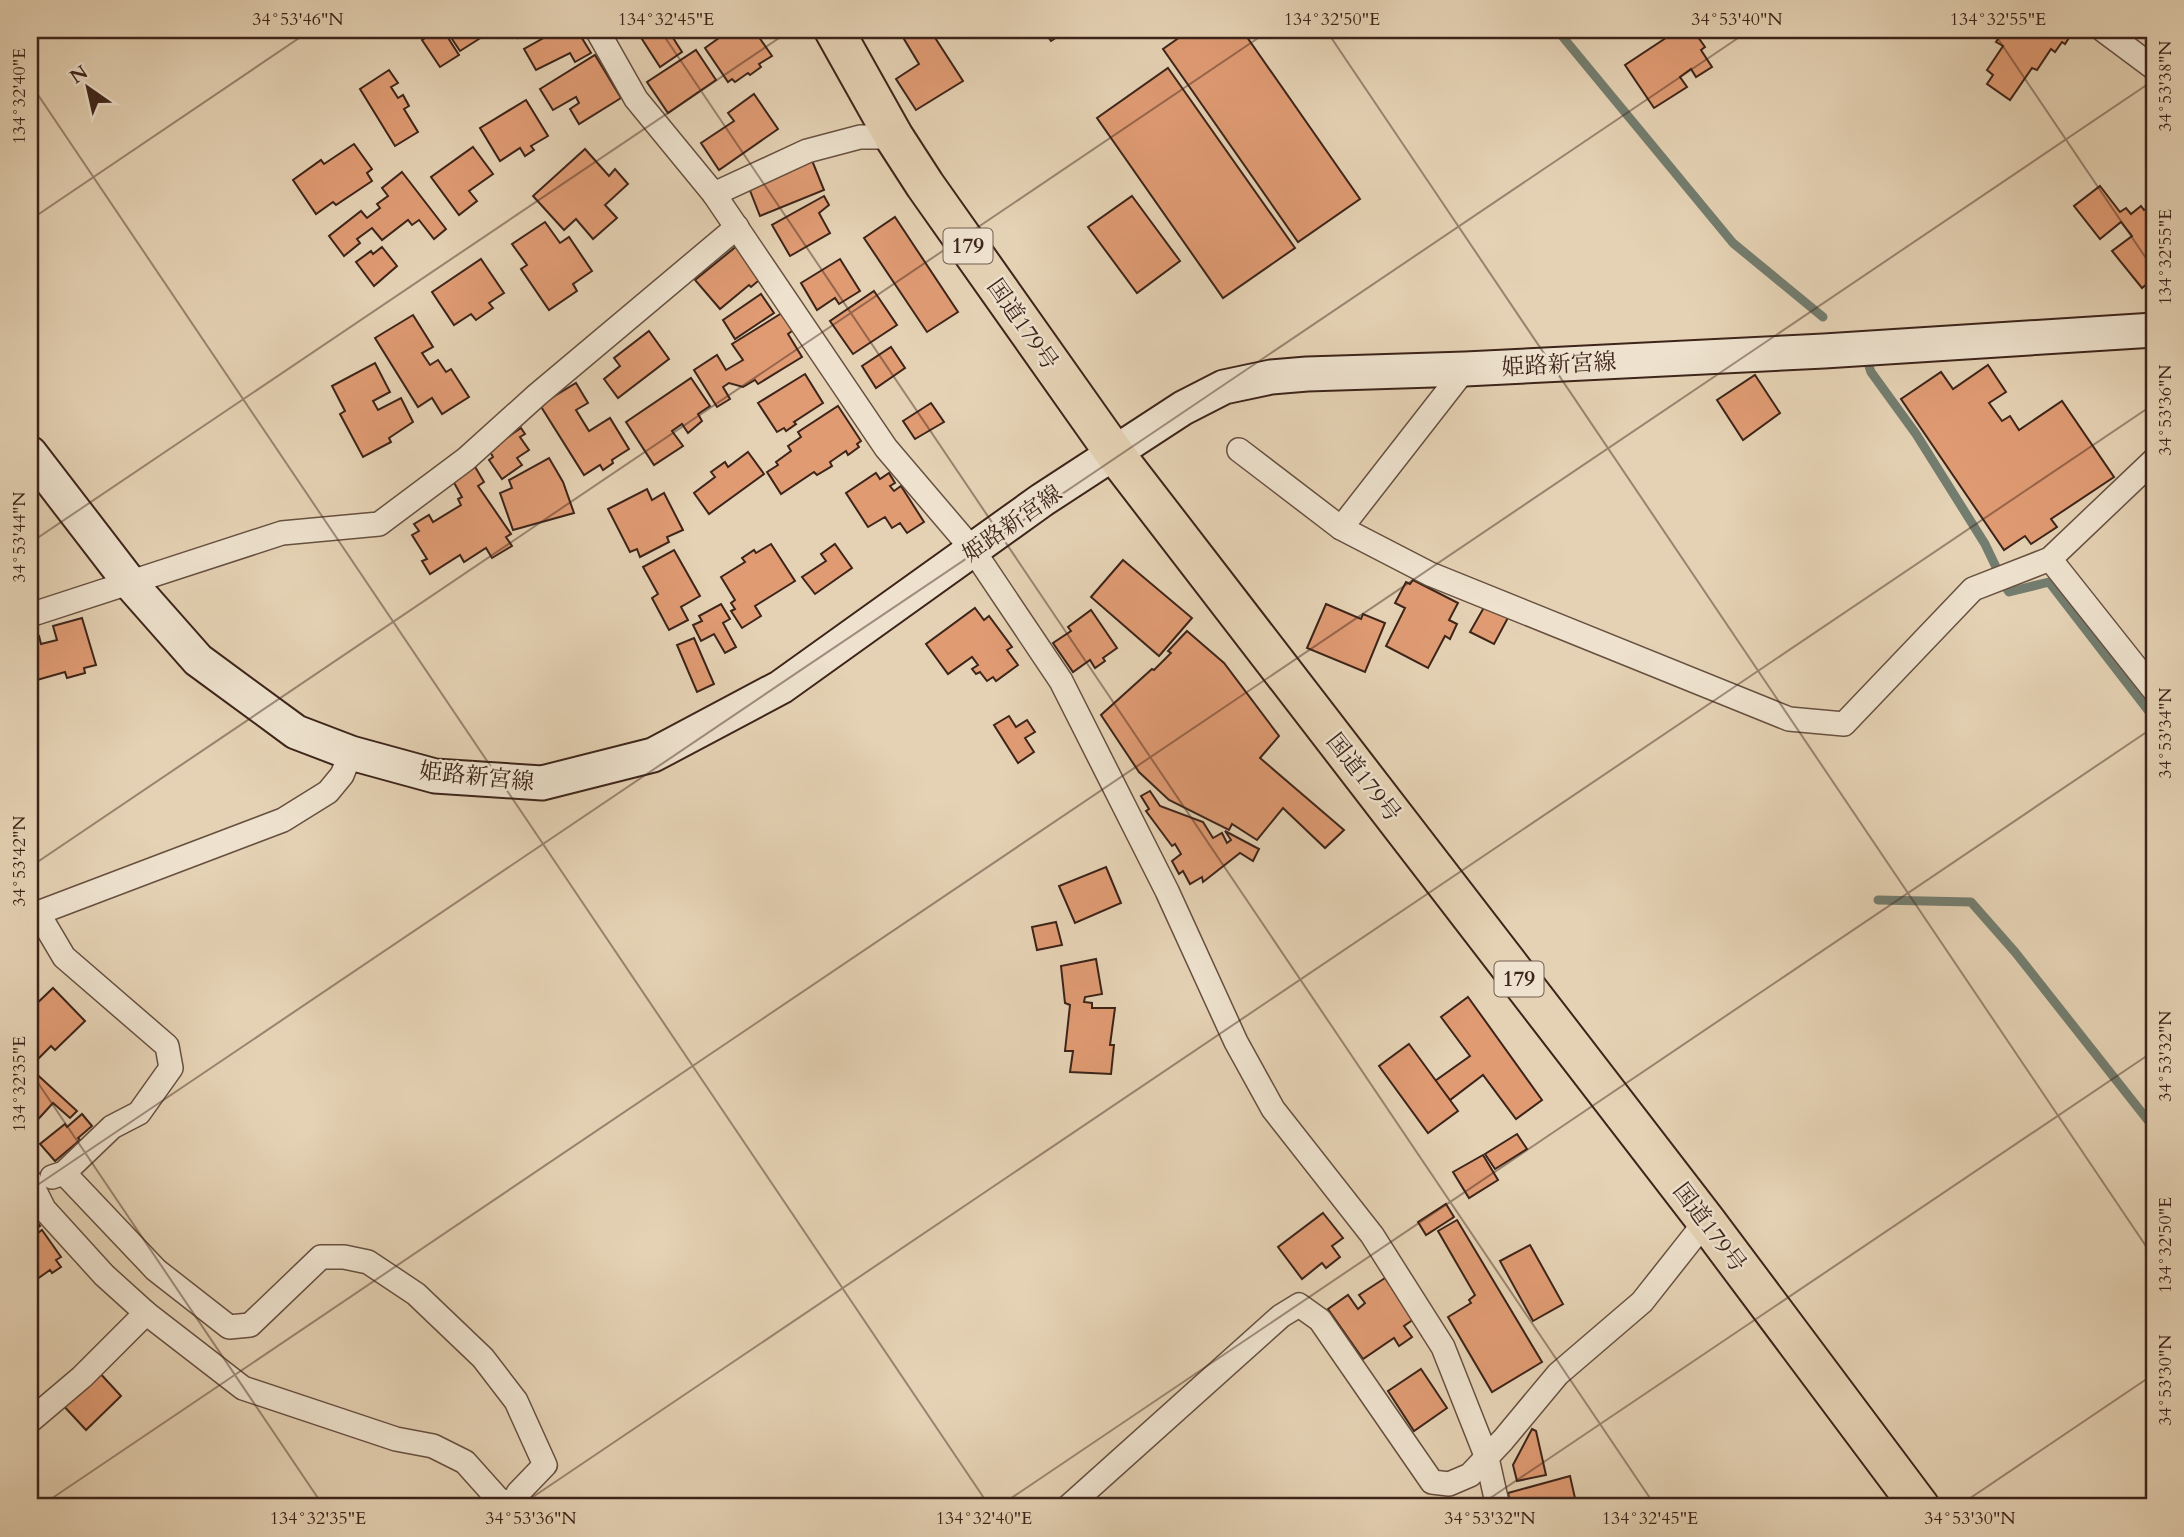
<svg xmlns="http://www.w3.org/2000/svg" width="2184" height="1537" viewBox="0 0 2184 1537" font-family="Cardo,'Noto Serif JP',serif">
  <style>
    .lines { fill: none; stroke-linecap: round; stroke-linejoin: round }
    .stream { stroke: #737d6f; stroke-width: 9 }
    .building { fill: #e09b73; stroke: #3d241a; stroke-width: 2 }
    .minor-casing { stroke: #675040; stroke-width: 26 }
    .secondary-casing { stroke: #3d241a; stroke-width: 37 }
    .trunk-casing { stroke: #3d241a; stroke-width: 42 }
    .minor { stroke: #eee2ce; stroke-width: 23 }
    .secondary { stroke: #eee2ce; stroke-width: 33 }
    .trunk { stroke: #e5d2b4; stroke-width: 38 }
    .ticks { fill: none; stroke: #3d241a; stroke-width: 2; stroke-opacity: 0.45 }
    .labels { text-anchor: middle; stroke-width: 5; stroke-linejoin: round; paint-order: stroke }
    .shield { fill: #eee2ce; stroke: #725d50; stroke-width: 2 }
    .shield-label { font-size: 21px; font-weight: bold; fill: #3d241a }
    .street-label { font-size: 23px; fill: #3d241a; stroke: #eee2ce }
    .neatline { fill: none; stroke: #3d241a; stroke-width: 2.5 }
    .ticks-label { font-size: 18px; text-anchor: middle; fill: #3d241a }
  </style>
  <rect width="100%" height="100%" fill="#e5d2b4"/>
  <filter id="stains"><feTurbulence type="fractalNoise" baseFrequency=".00286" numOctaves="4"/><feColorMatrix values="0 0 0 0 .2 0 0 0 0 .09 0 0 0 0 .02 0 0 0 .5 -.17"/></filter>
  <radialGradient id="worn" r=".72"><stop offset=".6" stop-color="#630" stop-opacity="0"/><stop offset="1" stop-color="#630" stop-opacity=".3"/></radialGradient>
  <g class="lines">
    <g class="stream">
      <path d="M 1557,30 L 1733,243 L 1823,317"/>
      <path d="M 1869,366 L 1871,372 L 1916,434 L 1985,544 L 1996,567"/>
      <path d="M 2005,586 L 2009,592 L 2049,582 L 2154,718"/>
      <path d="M 1878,900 L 1971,902 L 2015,952 L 2154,1128"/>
    </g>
  </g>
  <g class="building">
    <path d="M 438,30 L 443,30 L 459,55 L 440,67 L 422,40 Z"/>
    <path d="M 446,30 L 493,30 L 460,51 Z"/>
    <path d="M 513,30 L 530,30 L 518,38 Z"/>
    <path d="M 558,30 L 577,30 L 591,53 L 575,62 L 570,53 L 536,70 L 524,49 Z"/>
    <path d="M 644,30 L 668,30 L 682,52 L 660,67 L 638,33 Z"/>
    <path d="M 740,30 L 754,30 L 772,56 L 759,64 L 761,67 L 750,75 L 748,73 L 735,82 L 732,79 L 728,82 L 705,48 L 726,33 L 729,37 Z"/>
    <path d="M 919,30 L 930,30 L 963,81 L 916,110 L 896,79 L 919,64 L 904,39 Z"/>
    <path d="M 1043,30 L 1068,30 L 1051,41 Z"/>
    <path d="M 1190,30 L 1242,30 L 1360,199 L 1298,242 L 1163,49 Z"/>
    <path d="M 1678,30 L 1693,30 L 1705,47 L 1701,50 L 1712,67 L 1696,77 L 1691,69 L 1680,77 L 1687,87 L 1654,108 L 1625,65 Z"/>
    <path d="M 2004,30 L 2074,30 L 2065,44 L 2062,42 L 2055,52 L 2051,49 L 2037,70 L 2032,68 L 2010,100 L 1987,84 L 1993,75 L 1987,70 L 2003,46 L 1996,42 Z"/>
    <path d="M 696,50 L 716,80 L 668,113 L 647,82 Z"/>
    <path d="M 595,55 L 621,98 L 579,124 L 570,109 L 579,103 L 576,97 L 553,110 L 540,89 Z"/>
    <path d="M 1168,68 L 1295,248 L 1223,298 L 1097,118 Z"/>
    <path d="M 389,70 L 398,83 L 391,87 L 398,98 L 403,95 L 409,106 L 404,109 L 418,132 L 395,146 L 360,89 Z"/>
    <path d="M 754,94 L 778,129 L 719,170 L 701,143 L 734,121 L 728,113 Z"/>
    <path d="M 526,100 L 548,136 L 531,146 L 534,150 L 525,156 L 520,148 L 500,161 L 480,128 Z"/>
    <path d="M 354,144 L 372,169 L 367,173 L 372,181 L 336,205 L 333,202 L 316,214 L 293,180 L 321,160 L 324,164 Z"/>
    <path d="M 473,147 L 493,174 L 469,191 L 477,201 L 459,215 L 431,177 Z"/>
    <path d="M 585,149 L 609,176 L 615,169 L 628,184 L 605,205 L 617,218 L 593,239 L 576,219 L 564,230 L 533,196 Z"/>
    <path d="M 811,158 L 824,190 L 760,216 L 749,188 Z"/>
    <path d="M 402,172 L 446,229 L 434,239 L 419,220 L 412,225 L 408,220 L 382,240 L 372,228 L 357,239 L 360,243 L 344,256 L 329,236 L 361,211 L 367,218 L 380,208 L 377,204 L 388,196 L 382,188 Z"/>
    <path d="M 2100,186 L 2120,212 L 2126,208 L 2131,214 L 2141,206 L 2144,210 L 2147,208 L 2154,217 L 2154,278 L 2142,288 L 2112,251 L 2132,236 L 2121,222 L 2100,239 L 2074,206 Z"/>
    <path d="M 824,196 L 829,205 L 819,213 L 830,233 L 790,256 L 772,225 Z"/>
    <path d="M 1132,196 L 1180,261 L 1137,293 L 1088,227 Z"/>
    <path d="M 895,217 L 958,312 L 927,332 L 864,238 Z"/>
    <path d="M 545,222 L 560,243 L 569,237 L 592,271 L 573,284 L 577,291 L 549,310 L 521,269 L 527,265 L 512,244 Z"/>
    <path d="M 738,245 L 764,276 L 751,287 L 749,285 L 720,309 L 695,280 Z"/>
    <path d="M 382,247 L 397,266 L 374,286 L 356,262 L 371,251 L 373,254 Z"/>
    <path d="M 481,259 L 504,293 L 489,303 L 493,308 L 476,320 L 471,314 L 454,325 L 432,292 Z"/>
    <path d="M 840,259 L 860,291 L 839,304 L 835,298 L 817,310 L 801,283 Z"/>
    <path d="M 874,291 L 897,325 L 853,354 L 830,321 Z"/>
    <path d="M 761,294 L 774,313 L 735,339 L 723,320 Z"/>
    <path d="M 785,311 L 796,328 L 788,334 L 802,357 L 758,384 L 755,380 L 743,387 L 729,383 L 723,387 L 730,399 L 717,407 L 694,370 L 717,355 L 726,370 L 743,360 L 732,344 Z"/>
    <path d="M 413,315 L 433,347 L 422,353 L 430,365 L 438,360 L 446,372 L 451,369 L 469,397 L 442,414 L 432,398 L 418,407 L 375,338 Z"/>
    <path d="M 649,331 L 669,359 L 618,398 L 604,379 L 620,366 L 614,358 Z"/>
    <path d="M 891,347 L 905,368 L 876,388 L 862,366 Z"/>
    <path d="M 375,363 L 390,392 L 373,401 L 378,410 L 401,398 L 413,422 L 389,438 L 391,442 L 363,457 L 340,414 L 345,411 L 332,386 Z"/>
    <path d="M 1988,365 L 2006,392 L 1989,403 L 2002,421 L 2010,416 L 2019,430 L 2062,401 L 2114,477 L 2051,519 L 2057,527 L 2031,544 L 2025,536 L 2004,550 L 1901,399 L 1941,372 L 1953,389 Z"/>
    <path d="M 805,374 L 823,403 L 794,422 L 796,424 L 786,431 L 784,428 L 777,432 L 758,403 Z"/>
    <path d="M 1755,375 L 1780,413 L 1743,440 L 1717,400 Z"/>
    <path d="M 691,378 L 710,406 L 698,414 L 702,421 L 688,433 L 682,424 L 672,431 L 683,446 L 654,465 L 626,422 Z"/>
    <path d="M 576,383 L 588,403 L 576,410 L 589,431 L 610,418 L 629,449 L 612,460 L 613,463 L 603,470 L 600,465 L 584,475 L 540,405 Z"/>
    <path d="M 931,403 L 944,422 L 915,439 L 903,421 Z"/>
    <path d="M 838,406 L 861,441 L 857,444 L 859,447 L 848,455 L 846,451 L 830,462 L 832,466 L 817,475 L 814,472 L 781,494 L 767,472 L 778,465 L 776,462 L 791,451 L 788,446 L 801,437 L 798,432 Z"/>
    <path d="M 521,428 L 525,434 L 520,437 L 529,450 L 517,458 L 522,465 L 502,479 L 489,460 L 493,457 L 489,450 Z"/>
    <path d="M 748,452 L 764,474 L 709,514 L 694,493 L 715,477 L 711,472 L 725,462 L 728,467 Z"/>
    <path d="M 549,458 L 563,482 L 574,513 L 513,530 L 500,493 L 512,488 L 509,480 Z"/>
    <path d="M 474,465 L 484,482 L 478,486 L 511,534 L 506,537 L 512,546 L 492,558 L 486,548 L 464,562 L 460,555 L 430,574 L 422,561 L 427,559 L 412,535 L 419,531 L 414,524 L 429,515 L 433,522 L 461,505 L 458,499 L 462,497 L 452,479 Z"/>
    <path d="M 876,473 L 880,479 L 889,473 L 895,483 L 890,486 L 894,491 L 901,486 L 924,522 L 907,533 L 900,523 L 892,528 L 885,517 L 868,527 L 846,493 Z"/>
    <path d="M 647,489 L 652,500 L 664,493 L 683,530 L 667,537 L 669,542 L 640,557 L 637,549 L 630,552 L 608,509 Z"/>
    <path d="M 771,544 L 795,581 L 755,606 L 761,616 L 742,628 L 731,611 L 735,609 L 731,603 L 735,600 L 721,577 L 745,562 L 742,558 L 754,550 L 756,553 Z"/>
    <path d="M 835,544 L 852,568 L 815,594 L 802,577 L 826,561 L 821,554 Z"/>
    <path d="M 674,550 L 700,596 L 681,607 L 688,620 L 669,630 L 652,598 L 658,594 L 643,567 Z"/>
    <path d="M 1123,560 L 1192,618 L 1159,656 L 1091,597 Z"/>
    <path d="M 1413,580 L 1458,603 L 1449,620 L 1457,624 L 1450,639 L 1445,636 L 1428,668 L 1386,646 L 1405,608 L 1395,603 L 1406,582 L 1410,584 Z"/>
    <path d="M 1487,602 L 1510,614 L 1494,644 L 1470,632 Z"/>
    <path d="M 721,604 L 730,619 L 723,623 L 736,647 L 725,653 L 714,634 L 701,641 L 693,625 L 702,621 L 699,616 Z"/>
    <path d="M 1326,604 L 1361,619 L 1363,614 L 1385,623 L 1365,672 L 1307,648 Z"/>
    <path d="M 975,608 L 984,620 L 989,616 L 1012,647 L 1007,650 L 1018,665 L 996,681 L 993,677 L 987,681 L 980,672 L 976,674 L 972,669 L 978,665 L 972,657 L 948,674 L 926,644 Z"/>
    <path d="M 1091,610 L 1117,648 L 1103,658 L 1105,661 L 1095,668 L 1090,660 L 1073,672 L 1053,643 L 1071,631 L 1068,627 Z"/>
    <path d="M 82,618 L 96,665 L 84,668 L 85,673 L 67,678 L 65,672 L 37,680 L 30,655 L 30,638 L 39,636 L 41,644 L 57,640 L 53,626 Z"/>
    <path d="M 1187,631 L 1224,663 L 1279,736 L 1260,758 L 1344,830 L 1325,848 L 1283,808 L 1257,840 L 1232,824 L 1229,830 L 1169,800 L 1139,772 L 1101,715 L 1152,669 L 1154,670 L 1171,653 L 1168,651 Z"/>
    <path d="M 694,638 L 714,684 L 697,692 L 677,645 Z"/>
    <path d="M 1009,716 L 1016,727 L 1027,720 L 1035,732 L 1025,738 L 1034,752 L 1018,763 L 994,725 Z"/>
    <path d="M 1150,791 L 1160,806 L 1203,822 L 1213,838 L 1222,833 L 1227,843 L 1231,840 L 1225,831 L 1259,849 L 1253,861 L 1240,853 L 1203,882 L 1202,877 L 1190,884 L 1183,871 L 1179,874 L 1172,861 L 1181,854 L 1175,844 L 1172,846 L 1146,811 L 1149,809 L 1141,796 Z"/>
    <path d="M 1106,867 L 1121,903 L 1075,923 L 1059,886 Z"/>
    <path d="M 1056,922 L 1062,945 L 1037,950 L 1032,927 Z"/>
    <path d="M 1096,959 L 1102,994 L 1085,997 L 1084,1002 L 1092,1003 L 1092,1008 L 1115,1008 L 1110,1045 L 1114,1045 L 1111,1074 L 1070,1072 L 1073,1051 L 1065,1051 L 1070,1005 L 1065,1003 L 1061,966 Z"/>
    <path d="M 30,961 L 38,985 L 30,988 Z"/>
    <path d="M 53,988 L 85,1021 L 55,1050 L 51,1046 L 37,1060 L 30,1053 L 30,1010 Z"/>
    <path d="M 1468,997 L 1542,1100 L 1516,1119 L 1483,1075 L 1450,1100 L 1435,1081 L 1470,1056 L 1441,1017 Z"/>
    <path d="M 1409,1044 L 1458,1111 L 1428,1133 L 1379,1066 Z"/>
    <path d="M 30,1068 L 77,1111 L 70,1118 L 53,1103 L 31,1127 L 30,1126 Z"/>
    <path d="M 82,1114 L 92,1126 L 78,1138 L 80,1140 L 55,1161 L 40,1144 L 65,1124 L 67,1127 Z"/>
    <path d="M 1517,1134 L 1527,1149 L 1495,1169 L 1485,1154 Z"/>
    <path d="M 1483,1155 L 1498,1180 L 1469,1198 L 1453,1172 Z"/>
    <path d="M 1446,1204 L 1454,1217 L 1426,1235 L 1418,1222 Z"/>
    <path d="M 30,1210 L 40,1226 L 30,1233 Z"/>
    <path d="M 1323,1213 L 1343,1238 L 1332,1246 L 1340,1257 L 1326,1268 L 1322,1263 L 1302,1279 L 1278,1247 Z"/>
    <path d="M 1457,1220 L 1542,1362 L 1492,1392 L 1448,1317 L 1471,1303 L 1469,1300 L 1475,1295 L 1438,1231 Z"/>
    <path d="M 42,1230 L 61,1257 L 56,1260 L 61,1267 L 52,1273 L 50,1270 L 30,1284 L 30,1243 L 32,1242 L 30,1239 Z"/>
    <path d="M 1530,1245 L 1563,1304 L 1533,1321 L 1500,1261 Z"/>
    <path d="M 1385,1278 L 1414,1319 L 1404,1326 L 1412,1337 L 1399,1346 L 1394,1338 L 1363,1359 L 1328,1309 L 1348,1295 L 1358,1309 L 1365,1303 L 1359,1295 Z"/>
    <path d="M 1421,1369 L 1447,1408 L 1414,1431 L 1388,1391 Z"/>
    <path d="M 97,1370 L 121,1396 L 86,1430 L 61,1403 Z"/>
    <path d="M 1532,1429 L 1536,1431 L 1546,1475 L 1517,1481 L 1513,1465 Z"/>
    <path d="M 1570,1476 L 1577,1507 L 1511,1507 L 1508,1493 Z"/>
  </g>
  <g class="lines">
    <defs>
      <g id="minor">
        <path d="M 597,30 L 636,99 L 714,194 L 886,448 L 973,550 L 1061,681 L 1167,891 L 1236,1042 L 1273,1109 L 1372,1235 L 1443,1347 L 1487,1458 L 1498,1507"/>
        <path d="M 2103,30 L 2154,68"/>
        <path d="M 714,194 L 807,151 L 860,137 L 894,137"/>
        <path d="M 1239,450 L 1341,528 L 1430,574 L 1789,719 L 1844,724 L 1973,589 L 2050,559 L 2154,460"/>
        <path d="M 1341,528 L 1465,369"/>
        <path d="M 2050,559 L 2154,690"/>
        <path d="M 30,615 L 282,533 L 379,524 L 466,459 L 537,395 L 737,227"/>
        <path d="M 38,913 L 64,957 L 167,1046 L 171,1068 L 139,1113 L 112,1127 L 64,1173 L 52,1177"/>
        <path d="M 30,916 L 283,820 L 328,792 L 342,775 L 351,753"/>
        <path d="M 64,1173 L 156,1270 L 229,1327 L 250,1325 L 321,1257 L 344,1257 L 368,1262 L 416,1294 L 483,1358 L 516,1401 L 545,1465 L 518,1493 L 516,1504 L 518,1507"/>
        <path d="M 30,1181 L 44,1209 L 104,1275 L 146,1313 L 243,1388 L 396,1439 L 433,1446 L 465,1462 L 499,1500 L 516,1504"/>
        <path d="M 30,1421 L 82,1377 L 146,1313"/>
        <path d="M 1068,1507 L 1281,1316 L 1299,1305 L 1320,1320 L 1432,1482 L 1449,1484 L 1470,1475 L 1503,1440 L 1558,1374 L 1642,1302 L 1706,1221"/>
      </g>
      <path id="secondary" d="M 30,453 L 130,583 L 198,660 L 296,732 L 351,753 L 435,776 L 542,783 L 653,755 L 781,687 L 1042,500 L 1183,408 L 1224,387 L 1271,377 L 1307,374 L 1465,369 L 1824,351 L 2154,330"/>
      <path id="trunk" d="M 834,30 L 894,137 L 925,185 L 1115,454 L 1706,1221 L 1920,1507"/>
    </defs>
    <use href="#minor" class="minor-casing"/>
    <use href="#secondary" class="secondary-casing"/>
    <use href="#trunk" class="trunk-casing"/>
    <use href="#minor" class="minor"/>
    <use href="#secondary" class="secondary"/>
    <use href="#trunk" class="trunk"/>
  </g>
  <path class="ticks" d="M 660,30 L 1656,1507M 1326,30 L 2154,1258M 1992,30 L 2154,270M 30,83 L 990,1507M 30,220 L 311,30M 30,543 L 791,30M 30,867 L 1270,30M 30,1071 L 324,1507M 30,1190 L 1750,30M 39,1507 L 2154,80M 518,1507 L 2154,404M 998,1507 L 2154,727M 1477,1507 L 2154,1051M 1957,1507 L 2154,1374"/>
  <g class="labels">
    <g class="shield">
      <rect x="943.5" y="228.5" width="49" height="35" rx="5"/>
      <rect x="1494.5" y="961.5" width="49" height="35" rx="5"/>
    </g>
    <g class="shield-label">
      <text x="968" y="253">179</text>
      <text x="1519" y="986">179</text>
    </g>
    <g class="street-label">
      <text transform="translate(1023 324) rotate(55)" y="8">国道179号</text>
      <text transform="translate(1559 364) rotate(-3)" y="8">姫路新宮線</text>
      <text transform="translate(1012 523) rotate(-35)" y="8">姫路新宮線</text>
      <text transform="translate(477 776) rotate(6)" y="8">姫路新宮線</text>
      <text transform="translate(1364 777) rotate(52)" y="8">国道179号</text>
      <text transform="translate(1710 1227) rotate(53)" y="8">国道179号</text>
    </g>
  </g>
  <rect width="2184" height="1537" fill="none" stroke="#e5d2b4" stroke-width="77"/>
  <g transform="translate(88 88) rotate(326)" stroke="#eee2ce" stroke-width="5" paint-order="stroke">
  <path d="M0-5L12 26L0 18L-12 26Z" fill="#3d241a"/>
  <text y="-10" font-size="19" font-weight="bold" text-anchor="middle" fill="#3d241a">N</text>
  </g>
  <rect x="38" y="38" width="2108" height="1460" class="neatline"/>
  <g class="ticks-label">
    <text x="298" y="25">34°53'46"N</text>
    <text x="666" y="25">134°32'45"E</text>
    <text x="1332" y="25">134°32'50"E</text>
    <text x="1737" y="25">34°53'40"N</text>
    <text x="1998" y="25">134°32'55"E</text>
    <text transform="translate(2165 86) rotate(-90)" y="6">34°53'38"N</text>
    <text transform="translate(19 96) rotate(-90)" y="6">134°32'40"E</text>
    <text transform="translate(2165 257) rotate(-90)" y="6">134°32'55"E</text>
    <text transform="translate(2165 410) rotate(-90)" y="6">34°53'36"N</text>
    <text transform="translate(19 537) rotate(-90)" y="6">34°53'44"N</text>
    <text transform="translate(2165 733) rotate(-90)" y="6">34°53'34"N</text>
    <text transform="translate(19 861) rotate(-90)" y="6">34°53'42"N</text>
    <text transform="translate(2165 1056) rotate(-90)" y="6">34°53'32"N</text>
    <text transform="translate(19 1084) rotate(-90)" y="6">134°32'35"E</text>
    <text transform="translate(2165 1245) rotate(-90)" y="6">134°32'50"E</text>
    <text transform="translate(2165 1380) rotate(-90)" y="6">34°53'30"N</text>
    <text x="318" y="1524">134°32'35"E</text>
    <text x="531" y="1524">34°53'36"N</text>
    <text x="984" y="1524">134°32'40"E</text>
    <text x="1490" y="1524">34°53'32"N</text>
    <text x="1650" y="1524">134°32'45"E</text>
    <text x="1970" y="1524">34°53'30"N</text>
  </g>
  <rect width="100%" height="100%" filter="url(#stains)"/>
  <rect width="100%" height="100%" fill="url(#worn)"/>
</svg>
